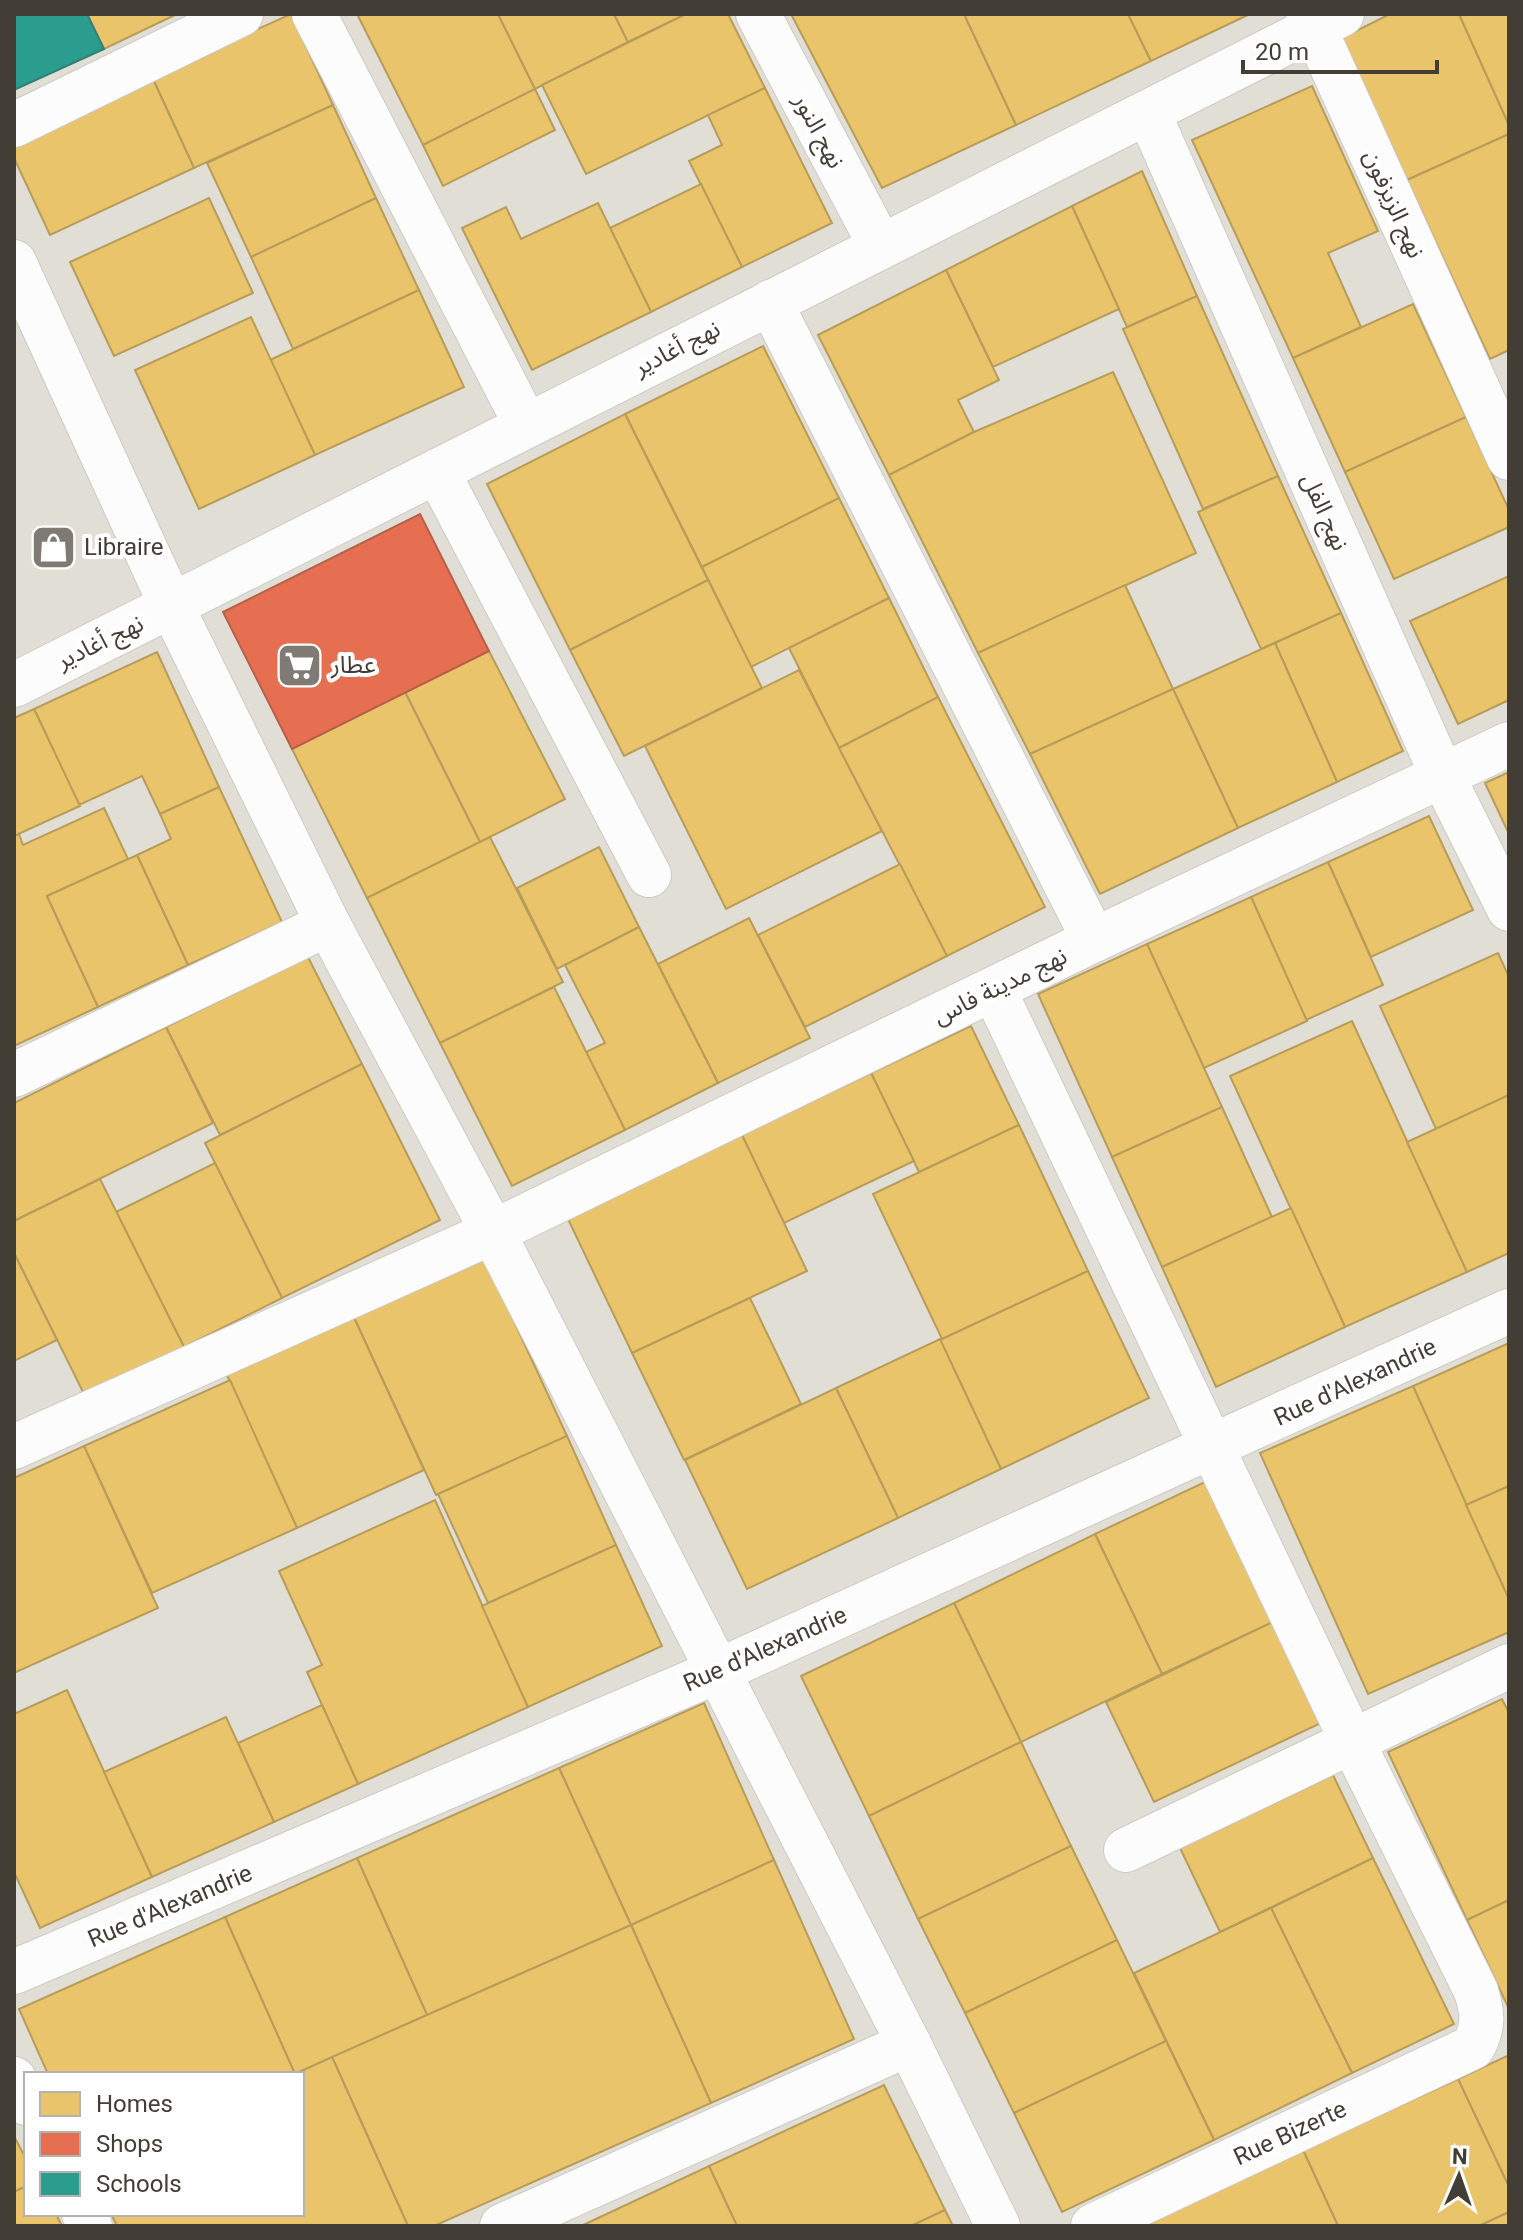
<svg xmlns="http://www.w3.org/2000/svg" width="1523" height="2240" viewBox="0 0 1523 2240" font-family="Roboto,'Noto Sans Arabic',sans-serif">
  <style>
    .residential { fill: #e1dfd5; fill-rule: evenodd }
    .homes { fill: #e9c46a; stroke: #b79c5a; stroke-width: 2 }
    .shops { fill: #e76f51; stroke: #b66049; stroke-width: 2 }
    .schools { fill: #2a9d8f; stroke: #328074; stroke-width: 2 }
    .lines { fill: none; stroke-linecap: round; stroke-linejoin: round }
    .minor-casing { stroke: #cccac5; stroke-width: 46 }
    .minor { stroke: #fcfcfc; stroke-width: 44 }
    .labels { text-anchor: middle; stroke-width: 8; stroke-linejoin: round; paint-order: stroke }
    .street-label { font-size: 24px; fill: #433e35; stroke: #fff }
    .poi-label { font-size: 24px; fill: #433e35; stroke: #fff; text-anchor: start }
  </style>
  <rect width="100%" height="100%" fill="#eeede8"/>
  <path class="residential" d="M 14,14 L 1509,14 L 1509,2226 L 14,2226 ZM 26,2074 L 302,2074 L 302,2214 L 26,2214 Z"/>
  <g class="homes">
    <path d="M 87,14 L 177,14 L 104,49 Z"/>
    <path d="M 291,14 L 333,105 L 194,168 L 152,77 Z"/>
    <path d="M 357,14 L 498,14 L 535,89 L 423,145 Z"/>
    <path d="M 498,14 L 614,14 L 628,42 L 535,89 Z"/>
    <path d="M 614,14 L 686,14 L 628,42 Z"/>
    <path d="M 686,14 L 728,14 L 765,88 L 586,174 L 542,85 Z"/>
    <path d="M 791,14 L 964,14 L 1016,125 L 882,188 Z"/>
    <path d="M 964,14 L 1128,14 L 1151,61 L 1016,125 Z"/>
    <path d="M 1128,14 L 1250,14 L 1151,61 Z"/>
    <path d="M 1390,14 L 1459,14 L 1509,125 L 1509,134 L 1407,180 L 1342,38 Z"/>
    <path d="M 1459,14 L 1509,14 L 1509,123 L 1508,123 Z"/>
    <path d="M 152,77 L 194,168 L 50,235 L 14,158 L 14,142 Z"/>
    <path d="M 1312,86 L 1378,231 L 1328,253 L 1361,327 L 1293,358 L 1192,140 Z"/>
    <path d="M 765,88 L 832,223 L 742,267 L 689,161 L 722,145 L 708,115 Z"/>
    <path d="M 535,89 L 555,130 L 443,186 L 423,145 Z"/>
    <path d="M 333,105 L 376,198 L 251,257 L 207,163 Z"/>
    <path d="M 1509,134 L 1509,350 L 1490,359 L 1407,180 Z"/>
    <path d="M 1142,171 L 1197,296 L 1127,327 L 1072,206 Z"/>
    <path d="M 701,184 L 742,267 L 651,312 L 610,228 Z"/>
    <path d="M 209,198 L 253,293 L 114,356 L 70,262 Z"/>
    <path d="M 376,198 L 419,290 L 293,349 L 251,257 Z"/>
    <path d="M 598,203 L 651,312 L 532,370 L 462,228 L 506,207 L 521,239 Z"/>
    <path d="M 1072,206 L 1119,309 L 993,367 L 946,270 Z"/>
    <path d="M 946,270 L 999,380 L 958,400 L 974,432 L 889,475 L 818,335 Z"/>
    <path d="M 419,290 L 464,387 L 315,455 L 270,360 Z"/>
    <path d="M 1197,296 L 1278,476 L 1203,509 L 1123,329 Z"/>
    <path d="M 1413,304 L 1466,417 L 1345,472 L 1293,358 Z"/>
    <path d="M 251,317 L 315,455 L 199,509 L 135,370 Z"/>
    <path d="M 763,346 L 839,498 L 702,567 L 625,414 Z"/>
    <path d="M 1113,372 L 1196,553 L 978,653 L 889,475 L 974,432 Z"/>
    <path d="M 625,414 L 708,580 L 570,650 L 487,484 Z"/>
    <path d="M 1466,417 L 1509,510 L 1509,527 L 1394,579 L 1345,472 Z"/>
    <path d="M 1278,476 L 1341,613 L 1261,649 L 1198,512 Z"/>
    <path d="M 839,498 L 889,598 L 751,667 L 702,567 Z"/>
    <path d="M 1509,576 L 1509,700 L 1458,724 L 1410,621 Z"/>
    <path d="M 708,580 L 762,688 L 624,756 L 570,650 Z"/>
    <path d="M 1125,585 L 1173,689 L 1030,754 L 978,653 Z"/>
    <path d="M 889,598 L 938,697 L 839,748 L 789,648 Z"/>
    <path d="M 1341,613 L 1403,751 L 1337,782 L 1275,643 Z"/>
    <path d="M 1275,643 L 1337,782 L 1238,828 L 1173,689 Z"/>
    <path d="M 489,651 L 565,799 L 480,842 L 405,692 Z"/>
    <path d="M 157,652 L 219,787 L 160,814 L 142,776 L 79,805 L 34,709 Z"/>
    <path d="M 799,670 L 882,831 L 726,909 L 645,746 Z"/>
    <path d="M 1173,689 L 1238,828 L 1100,894 L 1030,754 Z"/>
    <path d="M 405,692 L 480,842 L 367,898 L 292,749 Z"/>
    <path d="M 938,697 L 1045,907 L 947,956 L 839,748 Z"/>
    <path d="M 34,709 L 80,806 L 14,836 L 14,718 Z"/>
    <path d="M 1509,772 L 1509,834 L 1485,783 Z"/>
    <path d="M 219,787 L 282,922 L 188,965 L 137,855 L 171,839 L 160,814 Z"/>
    <path d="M 104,808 L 128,859 L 47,896 L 98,1007 L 14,1046 L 14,836 L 19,834 L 23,845 Z"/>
    <path d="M 1429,816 L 1473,910 L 1371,957 L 1328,862 Z"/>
    <path d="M 490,837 L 563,982 L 440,1043 L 367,898 Z"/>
    <path d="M 599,847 L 639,927 L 557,969 L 517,888 Z"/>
    <path d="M 137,855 L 188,965 L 98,1007 L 47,896 Z"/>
    <path d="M 1328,862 L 1383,985 L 1306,1020 L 1251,897 Z"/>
    <path d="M 900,864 L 947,956 L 805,1027 L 758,935 Z"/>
    <path d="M 1251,897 L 1307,1021 L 1204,1068 L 1147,944 Z"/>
    <path d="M 749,918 L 810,1038 L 718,1083 L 658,964 Z"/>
    <path d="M 639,927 L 718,1083 L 625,1130 L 586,1052 L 605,1043 L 565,965 Z"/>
    <path d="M 1147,944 L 1222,1107 L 1112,1157 L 1038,994 Z"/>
    <path d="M 1498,953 L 1509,977 L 1509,1095 L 1436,1129 L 1380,1006 Z"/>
    <path d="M 308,957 L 362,1064 L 220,1135 L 166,1027 Z"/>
    <path d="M 554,987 L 625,1130 L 512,1186 L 440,1043 Z"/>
    <path d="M 1352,1021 L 1467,1272 L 1345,1327 L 1230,1076 Z"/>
    <path d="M 971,1026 L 1019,1125 L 919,1172 L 871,1073 Z"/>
    <path d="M 166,1027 L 213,1123 L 14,1221 L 14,1103 Z"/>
    <path d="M 362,1064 L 440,1220 L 282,1298 L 205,1143 Z"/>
    <path d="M 871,1073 L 914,1161 L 784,1223 L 742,1135 Z"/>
    <path d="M 1509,1095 L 1509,1253 L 1467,1272 L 1407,1142 Z"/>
    <path d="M 1222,1107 L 1272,1217 L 1162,1267 L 1112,1157 Z"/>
    <path d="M 1019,1125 L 1088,1271 L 942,1339 L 873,1194 Z"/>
    <path d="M 742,1135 L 807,1271 L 632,1353 L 567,1217 Z"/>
    <path d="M 215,1163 L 282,1298 L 184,1347 L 116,1212 Z"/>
    <path d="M 100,1179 L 184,1347 L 85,1396 L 14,1253 L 14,1221 Z"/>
    <path d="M 1291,1208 L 1345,1327 L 1216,1387 L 1162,1267 Z"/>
    <path d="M 482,1252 L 567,1436 L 436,1495 L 351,1311 Z"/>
    <path d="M 14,1253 L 57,1340 L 14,1361 Z"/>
    <path d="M 1088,1271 L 1149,1398 L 1001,1469 L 940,1340 Z"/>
    <path d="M 750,1298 L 801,1404 L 684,1460 L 632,1353 Z"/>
    <path d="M 351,1311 L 424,1470 L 297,1528 L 224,1369 Z"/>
    <path d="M 940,1339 L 1001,1469 L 898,1518 L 836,1388 Z"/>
    <path d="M 1509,1343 L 1509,1486 L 1466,1505 L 1413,1386 Z"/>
    <path d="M 230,1380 L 297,1528 L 152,1593 L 84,1446 Z"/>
    <path d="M 1413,1386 L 1509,1599 L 1509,1632 L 1368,1694 L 1260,1453 Z"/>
    <path d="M 836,1388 L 898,1518 L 747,1589 L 685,1460 Z"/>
    <path d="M 567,1436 L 616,1545 L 488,1603 L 438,1494 Z"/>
    <path d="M 84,1446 L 158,1608 L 14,1673 L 14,1478 Z"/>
    <path d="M 1207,1481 L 1275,1621 L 1162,1674 L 1095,1534 Z"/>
    <path d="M 1509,1486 L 1509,1599 L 1466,1505 Z"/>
    <path d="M 435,1500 L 528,1707 L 358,1784 L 307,1672 L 322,1665 L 279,1571 Z"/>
    <path d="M 1095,1534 L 1162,1674 L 1021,1742 L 954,1603 Z"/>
    <path d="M 616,1545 L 662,1646 L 528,1707 L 482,1606 Z"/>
    <path d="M 954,1603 L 1021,1742 L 869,1816 L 801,1676 Z"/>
    <path d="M 1275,1621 L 1325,1721 L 1154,1802 L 1106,1702 Z"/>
    <path d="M 67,1690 L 152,1877 L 40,1928 L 14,1872 L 14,1714 Z"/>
    <path d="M 1502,1699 L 1509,1713 L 1509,1900 L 1467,1920 L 1388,1752 Z"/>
    <path d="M 704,1703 L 774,1860 L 631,1925 L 559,1768 Z"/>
    <path d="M 322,1705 L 358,1784 L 274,1822 L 238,1743 Z"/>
    <path d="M 226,1717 L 274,1822 L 152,1877 L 104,1772 Z"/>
    <path d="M 1021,1742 L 1071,1846 L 918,1919 L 869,1816 Z"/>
    <path d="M 559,1768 L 631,1925 L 427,2015 L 357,1858 Z"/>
    <path d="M 1333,1775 L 1373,1858 L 1220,1932 L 1180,1848 Z"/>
    <path d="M 1071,1846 L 1117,1940 L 965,2013 L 918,1919 Z"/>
    <path d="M 357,1858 L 427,2015 L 295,2074 L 225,1917 Z"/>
    <path d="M 1373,1858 L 1454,2024 L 1352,2073 L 1271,1908 Z"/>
    <path d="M 774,1860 L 854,2039 L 711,2103 L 631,1925 Z"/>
    <path d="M 1509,1900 L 1509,2009 L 1467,1920 Z"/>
    <path d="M 1271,1908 L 1352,2073 L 1214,2140 L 1134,1973 Z"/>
    <path d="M 225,1917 L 295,2074 L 48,2074 L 19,2009 Z"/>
    <path d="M 631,1925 L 711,2103 L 434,2226 L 408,2226 L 332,2057 Z"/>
    <path d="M 1117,1940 L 1166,2041 L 1014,2113 L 965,2013 Z"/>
    <path d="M 1166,2041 L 1214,2140 L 1062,2212 L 1014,2113 Z"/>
    <path d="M 1509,2055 L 1509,2187 L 1458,2079 Z"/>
    <path d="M 332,2057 L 408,2226 L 117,2226 L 111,2214 L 302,2214 L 302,2074 L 295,2074 Z"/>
    <path d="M 1458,2079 L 1509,2187 L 1509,2212 L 1479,2226 L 1338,2226 L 1303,2150 Z"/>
    <path d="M 884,2085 L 945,2210 L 911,2226 L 737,2226 L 709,2166 Z"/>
    <path d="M 14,2136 L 26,2159 L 26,2186 L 14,2192 Z"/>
    <path d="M 1303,2150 L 1338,2226 L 1142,2226 Z"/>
    <path d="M 709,2166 L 737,2226 L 581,2226 Z"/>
    <path d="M 26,2186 L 26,2214 L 56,2214 L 62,2226 L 14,2226 L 14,2192 Z"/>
    <path d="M 945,2210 L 953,2226 L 911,2226 Z"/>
    <path d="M 1509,2212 L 1509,2226 L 1479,2226 Z"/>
  </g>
  <path class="shops" d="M 420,514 L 489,651 L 292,749 L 223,612 Z"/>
  <path class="schools" d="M 14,14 L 87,14 L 104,49 L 14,90 Z"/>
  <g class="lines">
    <defs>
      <g id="minor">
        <path d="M 314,14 L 526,425"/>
        <path d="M 758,14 L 881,247"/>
        <path d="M 1308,14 L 1509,458"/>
        <path d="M 1148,112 L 1442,775 L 1509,909"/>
        <path d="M 14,125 L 241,14"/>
        <path d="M 14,262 L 172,607 L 328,924 L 493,1232 L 909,2044 L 998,2226"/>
        <path d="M 770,302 L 1094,940"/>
        <path d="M 437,471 L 649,875"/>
        <path d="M 14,685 L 1342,14"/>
        <path d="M 994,990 L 1352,1741 L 1476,1991 C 1483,2013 1484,2027 1473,2047 L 1093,2226"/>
        <path d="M 14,1075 L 328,924"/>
        <path d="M 14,1447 L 493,1232 L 1094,940 L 1509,744"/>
        <path d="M 1126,1850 L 1509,1666"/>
        <path d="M 14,1972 L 718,1671 L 1509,1311"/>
        <path d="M 14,2079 L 26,2103"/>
        <path d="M 84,2214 L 90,2226"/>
        <path d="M 502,2226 L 909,2044"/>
      </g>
    </defs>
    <use href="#minor" class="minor-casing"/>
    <use href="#minor" class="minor"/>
  </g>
  <defs>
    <symbol id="shop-square" viewBox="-11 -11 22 22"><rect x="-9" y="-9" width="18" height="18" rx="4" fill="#7f7b74" stroke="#fff"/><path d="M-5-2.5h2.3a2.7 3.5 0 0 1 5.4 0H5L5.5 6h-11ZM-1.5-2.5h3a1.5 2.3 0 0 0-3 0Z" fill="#fff"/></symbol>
    <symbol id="supermarket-square" viewBox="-11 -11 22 22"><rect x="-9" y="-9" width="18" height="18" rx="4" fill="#7f7b74" stroke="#fff"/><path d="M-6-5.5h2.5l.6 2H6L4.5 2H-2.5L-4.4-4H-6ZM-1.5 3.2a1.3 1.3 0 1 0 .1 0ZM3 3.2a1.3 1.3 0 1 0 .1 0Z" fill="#fff"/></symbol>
  </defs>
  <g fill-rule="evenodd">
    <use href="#shop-square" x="28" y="522" width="51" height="51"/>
    <use href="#supermarket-square" x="274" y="640" width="51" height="51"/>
  </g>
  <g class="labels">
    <g class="street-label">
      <text transform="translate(819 131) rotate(62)" y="8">نهج النور</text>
      <text transform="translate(1394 204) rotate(66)" y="8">نهج الزيزفون</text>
      <text transform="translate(677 348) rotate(-27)" y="8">نهج أغادير</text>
      <text transform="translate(1325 512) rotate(66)" y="8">نهج الفل</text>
      <text transform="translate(100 642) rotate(-26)" y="8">نهج أغادير</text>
      <text transform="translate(1000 986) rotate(-26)" y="8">نهج مدينة فاس</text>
      <text transform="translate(1355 1382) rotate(-25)" y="8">Rue d'Alexandrie</text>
      <text transform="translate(765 1649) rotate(-24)" y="8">Rue d'Alexandrie</text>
      <text transform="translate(170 1906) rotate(-23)" y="8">Rue d'Alexandrie</text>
      <text transform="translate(1290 2133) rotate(-25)" y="8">Rue Bizerte</text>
    </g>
    <g class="poi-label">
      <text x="84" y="555">Libraire</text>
      <text x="331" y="673">عطار</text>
    </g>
  </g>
  <rect width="1523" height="2240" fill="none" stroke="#433e35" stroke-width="32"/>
  <rect x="24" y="2072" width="280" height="144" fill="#ffffff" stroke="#b4b2ae" stroke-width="2"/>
  <rect x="40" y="2092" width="40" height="24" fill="#e9c46a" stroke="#b4b2ae" stroke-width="2"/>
  <text x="96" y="2112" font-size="24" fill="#433e35">Homes</text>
  <rect x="40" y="2132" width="40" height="24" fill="#e76f51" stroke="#b4b2ae" stroke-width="2"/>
  <text x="96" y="2152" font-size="24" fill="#433e35">Shops</text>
  <rect x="40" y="2172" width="40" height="24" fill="#2a9d8f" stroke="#b4b2ae" stroke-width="2"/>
  <text x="96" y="2192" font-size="24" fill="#433e35">Schools</text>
  <g transform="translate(1459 2176) rotate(2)" stroke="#ffffff" stroke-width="6" paint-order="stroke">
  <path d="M0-6L14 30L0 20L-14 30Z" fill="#433e35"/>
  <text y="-12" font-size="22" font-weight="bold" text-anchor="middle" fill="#433e35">N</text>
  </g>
  <path d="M1243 60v12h194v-12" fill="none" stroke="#433e35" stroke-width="4"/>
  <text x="1255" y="60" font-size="24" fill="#433e35" stroke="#ffffff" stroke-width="6" paint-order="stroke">20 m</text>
</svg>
